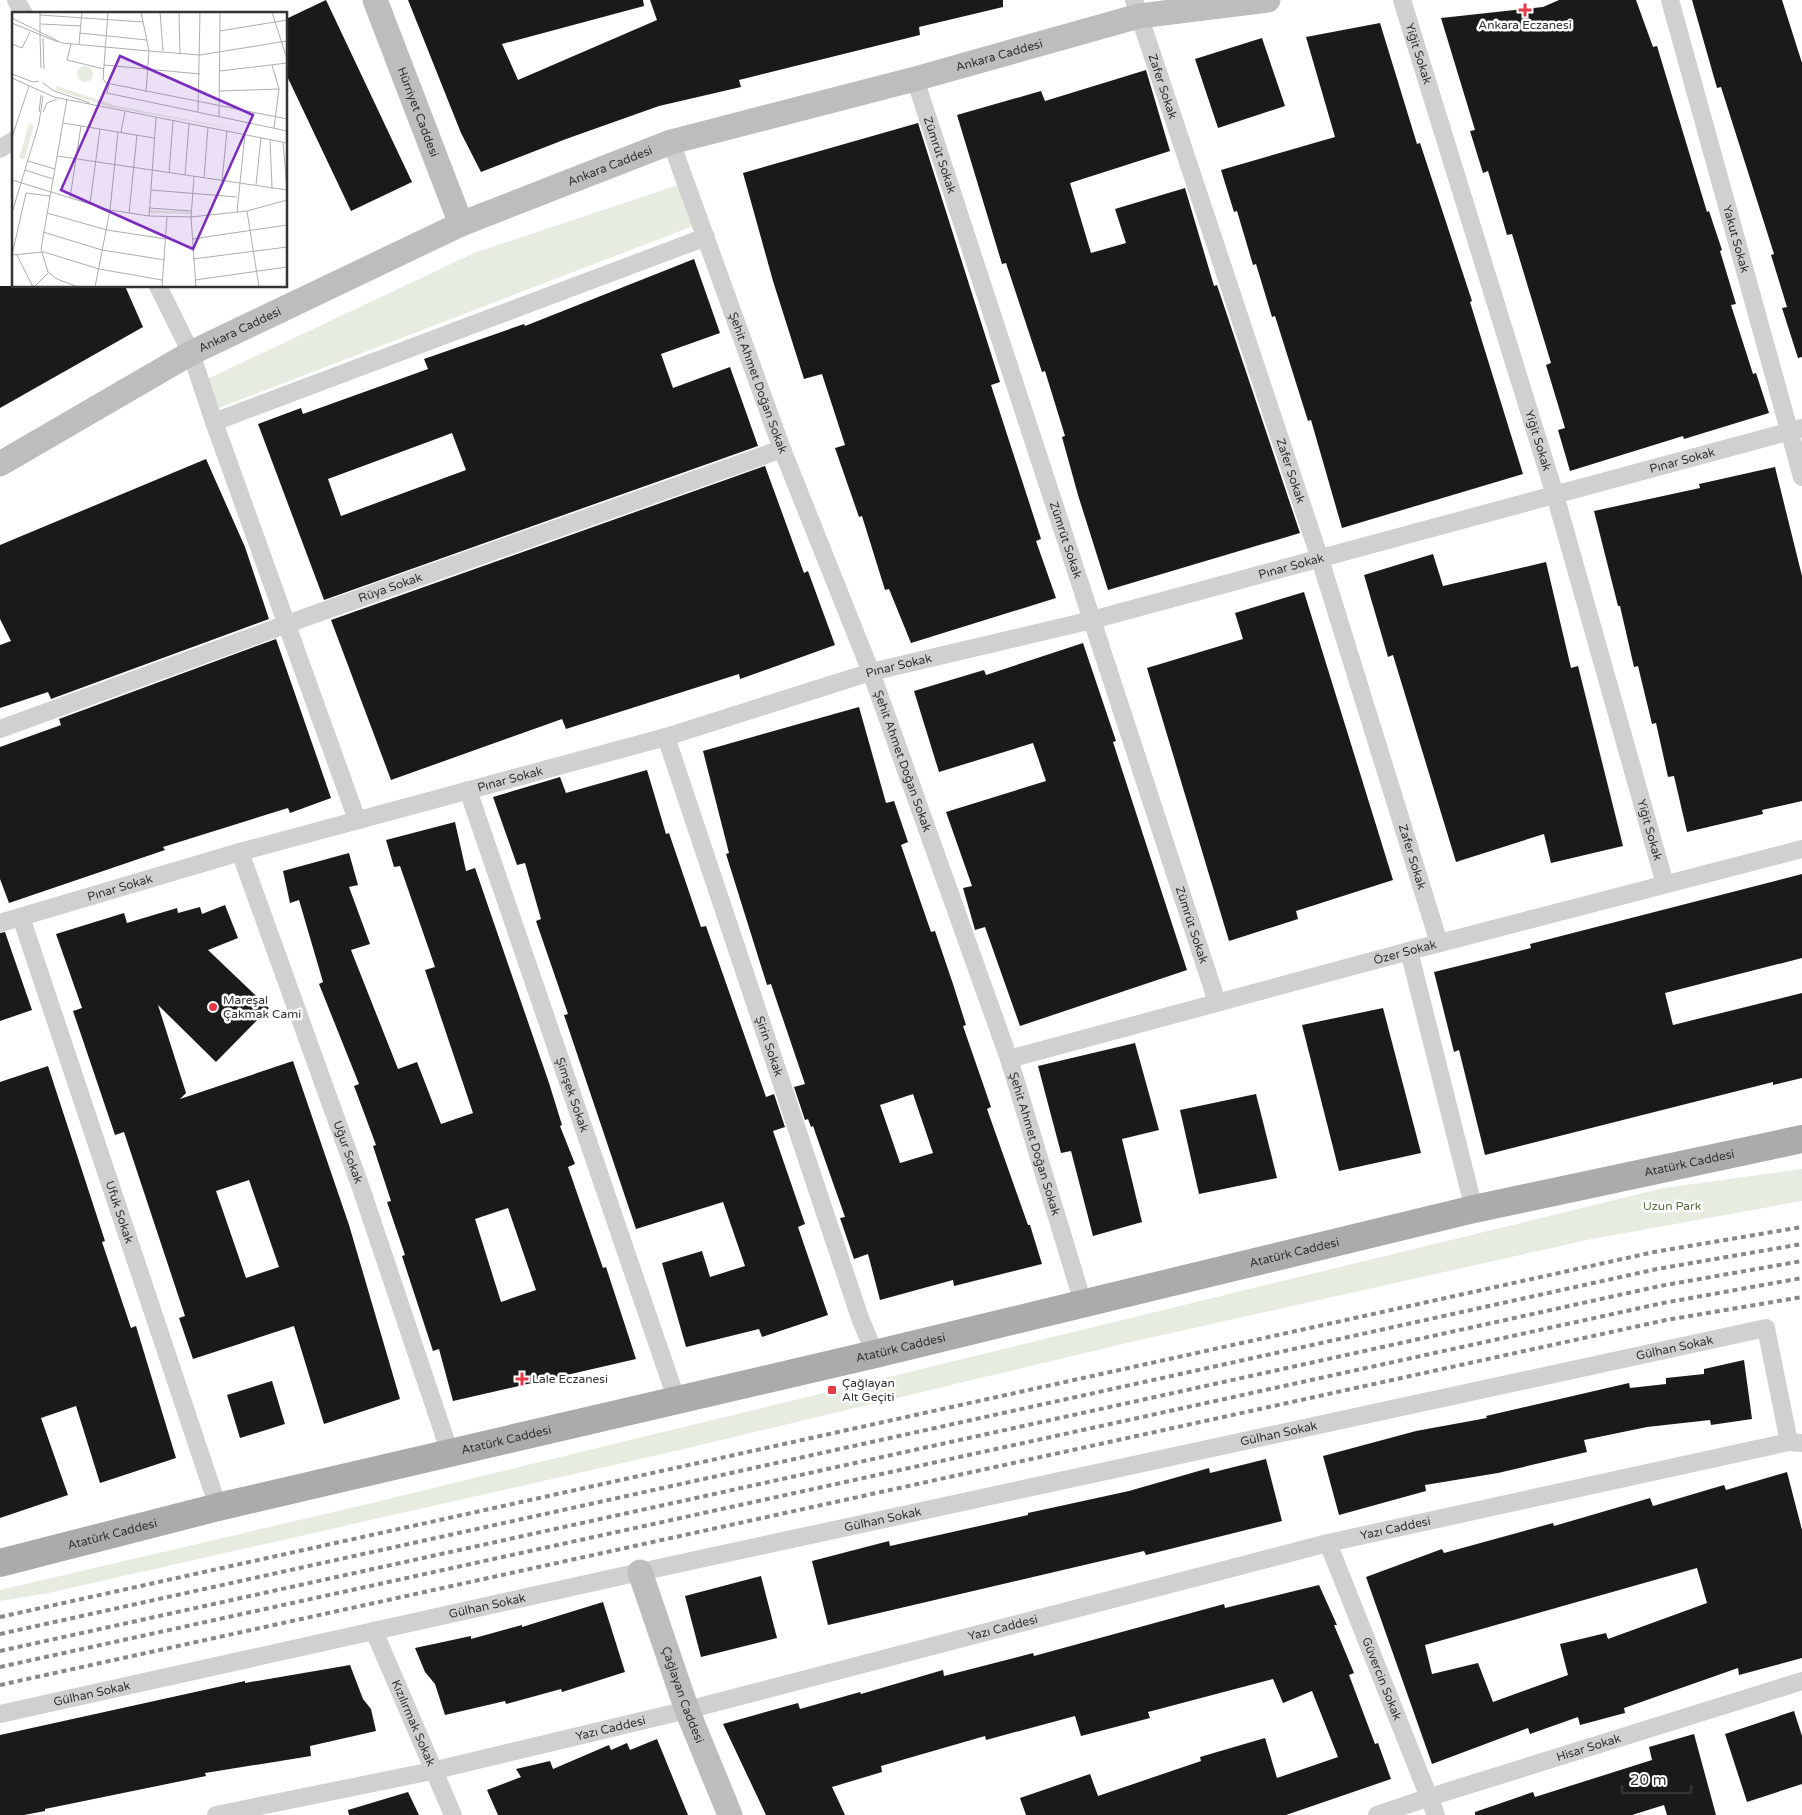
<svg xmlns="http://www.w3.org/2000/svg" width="1802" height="1815" viewBox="0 0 1802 1815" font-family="'Varela Round',sans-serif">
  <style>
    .green { fill: #e6ecdf }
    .building { fill: #1a1a1a; fill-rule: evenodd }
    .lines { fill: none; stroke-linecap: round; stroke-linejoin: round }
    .street { stroke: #d0d0d0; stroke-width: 18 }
    .secondary { stroke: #bdbdbd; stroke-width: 25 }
    .primary { stroke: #ababab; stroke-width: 28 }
    .rail { stroke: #888; stroke-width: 4; stroke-dasharray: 5 4; stroke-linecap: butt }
    .poi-dot { fill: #e63946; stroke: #fff; stroke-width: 2 }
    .labels { text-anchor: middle; stroke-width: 5; stroke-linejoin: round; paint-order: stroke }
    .poi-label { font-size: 12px; fill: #333; stroke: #fff; text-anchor: start }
    .street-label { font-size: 12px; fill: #333; stroke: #fff }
    .park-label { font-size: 12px; fill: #56703f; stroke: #fff }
    .inset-road { fill: none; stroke: #adadad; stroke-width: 1 }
    .view { fill: #7b2cbf; fill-opacity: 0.15; stroke: #7b2cbf; stroke-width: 2.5 }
    .inset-edge { fill: none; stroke: #333; stroke-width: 2.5 }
  </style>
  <rect width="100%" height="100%" fill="#fff"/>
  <g class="green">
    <path d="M 687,182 L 701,223 L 211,411 L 201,382 L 474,253 Z"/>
    <path d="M 1802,1169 L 1802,1201 L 1587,1240 L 1131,1342 L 671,1452 L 48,1593 L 0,1601 L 0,1590 L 372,1503 L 1664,1188 Z"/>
  </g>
  <g class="building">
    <path d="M 326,0 L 412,182 L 351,211 L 286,74 L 286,19 Z"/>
    <path d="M 408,0 L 643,0 L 644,6 L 502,44 L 518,80 L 657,20 L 650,0 L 1003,0 L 1003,7 L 919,27 L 920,35 L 739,80 L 741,87 L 659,106 L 566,139 L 481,172 L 461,133 Z"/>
    <path d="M 1559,0 L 1636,0 L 1653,47 L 1657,46 L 1707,212 L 1709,211 L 1722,250 L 1720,251 L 1736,304 L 1731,305 L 1753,374 L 1756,373 L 1769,413 L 1684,439 L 1683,436 L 1570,471 L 1558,430 L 1565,428 L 1546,365 L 1551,363 L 1512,234 L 1507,235 L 1488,171 L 1483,173 L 1470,131 L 1475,130 L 1441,18 L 1543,7 Z"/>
    <path d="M 1692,0 L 1782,0 L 1802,63 L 1802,357 L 1798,358 L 1782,308 L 1787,307 L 1771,255 L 1774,254 L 1721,87 L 1717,88 Z"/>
    <path d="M 1380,23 L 1417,144 L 1420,143 L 1472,301 L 1470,302 L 1523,474 L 1342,528 L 1311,420 L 1308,421 L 1275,316 L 1272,317 L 1256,264 L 1253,265 L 1237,211 L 1234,212 L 1221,170 L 1335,137 L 1306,37 Z"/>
    <path d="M 1262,38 L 1285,106 L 1218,128 L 1195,59 Z"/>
    <path d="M 1146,70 L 1170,151 L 1070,183 L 1091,253 L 1126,243 L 1115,209 L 1185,188 L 1214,286 L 1217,285 L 1300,533 L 1108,590 L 1078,495 L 1062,437 L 1065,436 L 1045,371 L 1042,372 L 1006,263 L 1002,264 L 957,115 L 1041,91 L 1045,101 Z"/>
    <path d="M 918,123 L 1000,382 L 991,385 L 1041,539 L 1036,541 L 1056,598 L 911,643 L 889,589 L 885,590 L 862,516 L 859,517 L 835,448 L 845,445 L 822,374 L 804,379 L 773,281 L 743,173 Z"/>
    <path d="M 694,259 L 720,333 L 661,354 L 673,388 L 730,367 L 758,446 L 324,600 L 258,424 L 301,408 L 303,414 L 428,369 L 424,359 L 524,324 L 525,326 ZM 452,433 L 466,470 L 341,516 L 328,479 Z"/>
    <path d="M 0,286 L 125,286 L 143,327 L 0,408 Z"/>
    <path d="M 206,459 L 245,547 L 269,619 L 51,699 L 48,692 L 0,708 L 0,645 L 11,641 L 0,619 L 0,545 Z"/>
    <path d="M 765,466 L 804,573 L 808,571 L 835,645 L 740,679 L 739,674 L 566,729 L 562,719 L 391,780 L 331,620 Z"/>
    <path d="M 1775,467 L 1802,576 L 1802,801 L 1762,810 L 1763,814 L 1687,832 L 1674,776 L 1668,777 L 1656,723 L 1652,724 L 1638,666 L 1634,667 L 1620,606 L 1618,606 L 1594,511 L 1700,488 L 1699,484 Z"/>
    <path d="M 1433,554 L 1443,586 L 1546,562 L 1571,668 L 1578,666 L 1623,846 L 1551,863 L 1544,834 L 1456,862 L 1393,655 L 1388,657 L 1364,575 Z"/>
    <path d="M 1304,592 L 1393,880 L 1296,911 L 1298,919 L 1229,941 L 1147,668 L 1243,639 L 1235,613 Z"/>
    <path d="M 276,639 L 331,798 L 290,813 L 288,808 L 163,847 L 165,850 L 9,903 L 0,879 L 0,747 L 61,725 L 59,719 Z"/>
    <path d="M 1083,643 L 1116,741 L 1113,742 L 1187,970 L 1020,1026 L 985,927 L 975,930 L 963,888 L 972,886 L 946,812 L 1046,781 L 1033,743 L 939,772 L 914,691 L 984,670 L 986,675 Z"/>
    <path d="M 859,707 L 886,803 L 894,801 L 908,842 L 901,845 L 931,932 L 935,931 L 953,984 L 966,1025 L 963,1026 L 991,1107 L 987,1109 L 1028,1225 L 1030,1225 L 1042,1264 L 954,1286 L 953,1280 L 880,1300 L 868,1254 L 854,1259 L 840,1218 L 845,1217 L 813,1126 L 811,1127 L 808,1119 L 805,1120 L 794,1087 L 805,1084 L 771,984 L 767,985 L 726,854 L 729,853 L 703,751 ZM 913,1094 L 933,1153 L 900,1163 L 880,1105 Z"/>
    <path d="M 647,770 L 666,834 L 669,833 L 701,927 L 706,926 L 766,1097 L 774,1094 L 785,1127 L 773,1131 L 805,1224 L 798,1227 L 828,1315 L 762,1337 L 759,1329 L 686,1347 L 662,1263 L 702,1251 L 710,1277 L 745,1266 L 723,1202 L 636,1229 L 564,1015 L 568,1014 L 536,921 L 541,919 L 525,863 L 517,865 L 493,797 L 560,777 L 566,793 Z"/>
    <path d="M 455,822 L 466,871 L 475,868 L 549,1083 L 562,1125 L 560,1126 L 575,1164 L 568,1167 L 603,1268 L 606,1267 L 636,1359 L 453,1401 L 439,1349 L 433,1351 L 402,1256 L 405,1255 L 387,1202 L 391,1201 L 373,1146 L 376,1145 L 354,1086 L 359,1084 L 319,984 L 323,982 L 299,900 L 290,903 L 283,871 L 349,853 L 358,885 L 349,887 L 370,944 L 351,950 L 398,1069 L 417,1062 L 441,1124 L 473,1113 L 425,970 L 435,967 L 400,866 L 394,867 L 386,840 ZM 508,1208 L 536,1290 L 501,1302 L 475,1219 Z"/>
    <path d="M 1802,874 L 1802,958 L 1665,993 L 1673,1025 L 1802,993 L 1802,1078 L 1773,1085 L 1773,1082 L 1485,1155 L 1459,1050 L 1454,1052 L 1434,972 L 1531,948 L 1530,944 Z"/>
    <path d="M 225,905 L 238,938 L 208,950 L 269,1008 L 216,1062 L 158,1005 L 186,1093 L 180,1099 L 293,1061 L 349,1225 L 400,1399 L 324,1424 L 294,1326 L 193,1359 L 179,1318 L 185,1316 L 124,1132 L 115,1135 L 73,1011 L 82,1008 L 56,934 L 124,913 L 127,923 L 177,908 L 178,913 L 200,907 L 202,914 ZM 249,1180 L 279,1267 L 246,1278 L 216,1191 Z"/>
    <path d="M 5,932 L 32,1010 L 0,1021 L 0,933 Z"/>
    <path d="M 1383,1008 L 1421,1153 L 1339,1171 L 1302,1025 Z"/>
    <path d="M 1135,1043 L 1159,1130 L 1122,1139 L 1142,1222 L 1093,1236 L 1071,1151 L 1061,1153 L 1038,1066 Z"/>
    <path d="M 48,1066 L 105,1241 L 102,1242 L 131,1328 L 136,1326 L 176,1458 L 100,1483 L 76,1406 L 41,1418 L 68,1495 L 0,1518 L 0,1082 Z"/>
    <path d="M 1256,1094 L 1277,1178 L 1199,1194 L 1180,1110 Z"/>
    <path d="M 1744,1360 L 1752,1419 L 1711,1425 L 1710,1420 L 1647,1427 L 1584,1440 L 1587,1452 L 1498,1473 L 1425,1485 L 1426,1491 L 1339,1515 L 1323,1456 L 1416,1431 L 1487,1418 L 1486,1416 L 1629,1383 L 1630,1388 L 1666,1384 L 1666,1378 L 1704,1374 L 1704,1369 Z"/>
    <path d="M 272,1381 L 285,1424 L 240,1438 L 227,1395 Z"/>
    <path d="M 1266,1459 L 1282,1521 L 1146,1555 L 1144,1551 L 828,1625 L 812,1561 L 889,1541 L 890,1546 L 1028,1515 L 1028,1513 L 1129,1491 L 1209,1468 L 1210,1473 Z"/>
    <path d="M 1787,1472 L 1802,1530 L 1802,1658 L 1739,1675 L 1738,1668 L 1624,1708 L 1625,1713 L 1580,1725 L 1578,1717 L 1530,1734 L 1528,1728 L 1432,1764 L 1366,1577 L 1442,1549 L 1444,1553 L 1553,1523 L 1554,1526 L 1650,1498 L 1653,1506 L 1724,1485 L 1726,1490 ZM 1697,1568 L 1707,1603 L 1608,1639 L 1606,1633 L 1560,1644 L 1568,1675 L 1493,1702 L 1478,1663 L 1432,1674 L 1425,1645 Z"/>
    <path d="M 761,1576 L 777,1638 L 701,1657 L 685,1596 Z"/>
    <path d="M 1319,1585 L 1337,1625 L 1334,1625 L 1354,1673 L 1349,1675 L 1375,1744 L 1378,1743 L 1391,1779 L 1286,1815 L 1026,1815 L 1020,1798 L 1090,1774 L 1098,1796 L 1201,1761 L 1200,1757 L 1265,1738 L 1277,1778 L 1338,1757 L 1312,1691 L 1283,1703 L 1273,1679 L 1148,1712 L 1150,1718 L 1081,1736 L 1075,1716 L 986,1740 L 985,1736 L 881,1766 L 882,1772 L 832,1787 L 845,1815 L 766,1815 L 723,1724 L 798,1703 L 800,1709 L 860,1692 L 861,1694 L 943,1670 L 944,1676 L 1033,1653 L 1034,1656 L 1224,1604 L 1225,1608 Z"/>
    <path d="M 603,1602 L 625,1672 L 562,1692 L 561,1689 L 506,1704 L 505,1701 L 445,1715 L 435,1684 L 425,1672 L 415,1648 L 471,1636 L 471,1639 L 522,1625 L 522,1627 Z"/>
    <path d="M 350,1665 L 363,1699 L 371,1709 L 376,1731 L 310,1746 L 311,1756 L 205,1773 L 206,1776 L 45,1809 L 45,1811 L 24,1815 L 0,1815 L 0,1735 L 245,1681 L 245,1683 Z"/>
    <path d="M 1794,1711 L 1802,1736 L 1802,1784 L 1747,1802 L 1725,1734 Z"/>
    <path d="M 1694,1734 L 1716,1815 L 1667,1815 L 1664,1805 L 1632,1815 L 1475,1815 L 1475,1812 L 1533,1792 L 1535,1797 L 1652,1760 L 1649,1747 Z"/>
    <path d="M 657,1739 L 688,1815 L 498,1815 L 487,1790 L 521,1777 L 516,1769 L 550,1761 L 553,1769 L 609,1745 L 611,1750 L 627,1743 L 630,1750 Z"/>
    <path d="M 408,1792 L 419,1815 L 349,1815 L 348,1810 Z"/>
  </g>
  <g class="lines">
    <g class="street">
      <path d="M 16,0 L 24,14"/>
      <path id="s1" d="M 1134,0 L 1320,559 L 1439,943"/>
      <path id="s2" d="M 1402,0 L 1555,495 L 1665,884"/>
      <path id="s3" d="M 1670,0 L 1802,477"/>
      <path id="s4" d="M 915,79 L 1217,1002"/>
      <path id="s5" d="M 671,142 L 782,449 L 871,672 L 1009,1059 L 1083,1303"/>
      <path d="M 0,149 L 14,140"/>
      <path d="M 158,286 L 191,353 L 214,422 L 357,820"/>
      <path d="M 214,422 L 706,237"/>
      <path id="s6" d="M 0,729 L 287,624 L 782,449"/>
      <path id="s7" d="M 666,737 L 860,1318 L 875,1354"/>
      <path id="s8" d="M 468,790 L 677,1401"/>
      <path id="s9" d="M 240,852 L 361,1188 L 450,1453"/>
      <path id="s10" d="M 21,917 L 218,1507"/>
      <path id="s11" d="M 0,923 L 240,852 L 666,737 L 871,672 L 1092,620 L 1802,428"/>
      <path d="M 1409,951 L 1474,1209"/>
      <path id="s12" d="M 1009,1059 L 1409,951 L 1802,849"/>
      <path id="s13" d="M 1328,1543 L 1436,1815"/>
      <path id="s14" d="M 374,1631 L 453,1815"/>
      <path id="s15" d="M 0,1714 L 640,1572 L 1766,1328 L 1789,1442"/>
      <path id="s16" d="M 216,1815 L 432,1771 L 687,1710 L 1328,1543 L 1789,1442 L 1802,1443"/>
      <path id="s17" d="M 1377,1815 L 1430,1797 L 1802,1681"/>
    </g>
    <g class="secondary">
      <path id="s18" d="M 375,0 L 461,224"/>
      <path id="s19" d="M 0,464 L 191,353 L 461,224 L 671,142 L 915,79 L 1139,16 L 1268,0"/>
      <path id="s20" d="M 640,1572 L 687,1710 L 730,1815"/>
    </g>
    <path class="primary" id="s21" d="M 0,1563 L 218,1507 L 875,1354 L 1474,1209 L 1802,1139"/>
    <g class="rail">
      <path d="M 0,1617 L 1654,1252 L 1802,1227"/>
      <path d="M 0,1634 L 1657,1269 L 1802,1244"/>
      <path d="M 0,1651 L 1660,1286 L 1802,1261"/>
      <path d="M 0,1667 L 1663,1303 L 1802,1278"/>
      <path d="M 0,1685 L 1666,1320 L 1802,1297"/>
    </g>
  </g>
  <g class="poi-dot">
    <path d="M1522.5 2.5h5v5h5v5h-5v5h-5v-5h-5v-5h5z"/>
    <circle cx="213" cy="1007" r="5"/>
    <path d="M519.5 1371.5h5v5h5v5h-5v5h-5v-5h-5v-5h5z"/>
    <rect x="827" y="1385" width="10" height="10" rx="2.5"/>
  </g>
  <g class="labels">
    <g class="poi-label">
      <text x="1525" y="29" text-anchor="middle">Ankara Eczanesi</text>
      <text x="223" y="1004">Mareşal<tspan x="223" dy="14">Çakmak Cami</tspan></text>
      <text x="532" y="1383">Lale Eczanesi</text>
      <text x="842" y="1387">Çağlayan<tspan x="842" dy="14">Alt Geçiti</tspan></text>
    </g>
    <g class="street-label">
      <text dy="4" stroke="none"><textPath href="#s2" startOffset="56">Yiğit Sokak</textPath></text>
      <text dy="4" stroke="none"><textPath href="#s19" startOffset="1085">Ankara Caddesi</textPath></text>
      <text dy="4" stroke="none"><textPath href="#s1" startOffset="91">Zafer Sokak</textPath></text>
      <text dy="4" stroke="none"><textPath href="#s18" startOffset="120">Hürriyet Caddesi</textPath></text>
      <text dy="4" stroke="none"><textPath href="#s4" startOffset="80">Zümrüt Sokak</textPath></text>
      <text dy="4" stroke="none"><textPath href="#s19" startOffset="680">Ankara Caddesi</textPath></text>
      <text dy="4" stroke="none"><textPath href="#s3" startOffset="248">Yakut Sokak</textPath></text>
      <text dy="4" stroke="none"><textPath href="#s19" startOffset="275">Ankara Caddesi</textPath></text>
      <text dy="4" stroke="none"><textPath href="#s5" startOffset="256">Şehit Ahmet Doğan Sokak</textPath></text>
      <text dy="4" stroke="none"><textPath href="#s2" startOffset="461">Yiğit Sokak</textPath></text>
      <text dy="4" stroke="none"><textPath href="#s11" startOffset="1745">Pınar Sokak</textPath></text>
      <text dy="4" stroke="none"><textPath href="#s1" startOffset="496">Zafer Sokak</textPath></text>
      <text dy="4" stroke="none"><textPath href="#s4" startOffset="485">Zümrüt Sokak</textPath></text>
      <text dy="4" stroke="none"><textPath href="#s11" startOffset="1340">Pınar Sokak</textPath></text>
      <text dy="4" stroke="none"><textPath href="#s6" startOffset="415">Rüya Sokak</textPath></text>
      <text dy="4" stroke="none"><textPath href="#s11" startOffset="935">Pınar Sokak</textPath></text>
      <text dy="4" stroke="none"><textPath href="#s5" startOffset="661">Şehit Ahmet Doğan Sokak</textPath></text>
      <text dy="4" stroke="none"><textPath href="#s11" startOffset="530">Pınar Sokak</textPath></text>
      <text dy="4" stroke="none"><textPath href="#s2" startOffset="866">Yiğit Sokak</textPath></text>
      <text dy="4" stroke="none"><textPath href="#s1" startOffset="901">Zafer Sokak</textPath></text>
      <text dy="4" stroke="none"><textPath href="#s11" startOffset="125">Pınar Sokak</textPath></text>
      <text dy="4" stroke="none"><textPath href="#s4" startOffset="890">Zümrüt Sokak</textPath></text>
      <text dy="4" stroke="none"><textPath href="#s12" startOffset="410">Özer Sokak</textPath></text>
      <text dy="4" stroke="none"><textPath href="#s7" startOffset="326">Şirin Sokak</textPath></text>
      <text dy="4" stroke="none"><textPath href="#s8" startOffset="322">Şimşek Sokak</textPath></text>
      <text dy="4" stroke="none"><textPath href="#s5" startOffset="1066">Şehit Ahmet Doğan Sokak</textPath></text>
      <text dy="4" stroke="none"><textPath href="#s9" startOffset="319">Uğur Sokak</textPath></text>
      <text dy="4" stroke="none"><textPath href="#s21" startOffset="1736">Atatürk Caddesi</textPath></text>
      <text dy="4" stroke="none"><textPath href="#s10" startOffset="311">Ufuk Sokak</textPath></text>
      <text dy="4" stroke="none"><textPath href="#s21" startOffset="1331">Atatürk Caddesi</textPath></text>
      <text dy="4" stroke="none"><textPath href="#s21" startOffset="926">Atatürk Caddesi</textPath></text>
      <text dy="4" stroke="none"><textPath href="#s15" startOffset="1714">Gülhan Sokak</textPath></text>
      <text dy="4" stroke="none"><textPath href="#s15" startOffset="1309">Gülhan Sokak</textPath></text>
      <text dy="4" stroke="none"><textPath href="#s21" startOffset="521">Atatürk Caddesi</textPath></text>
      <text dy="4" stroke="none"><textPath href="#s15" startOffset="904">Gülhan Sokak</textPath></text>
      <text dy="4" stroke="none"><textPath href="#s16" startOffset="1214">Yazı Caddesi</textPath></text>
      <text dy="4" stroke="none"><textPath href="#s21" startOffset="116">Atatürk Caddesi</textPath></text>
      <text dy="4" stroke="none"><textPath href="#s15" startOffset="499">Gülhan Sokak</textPath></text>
      <text dy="4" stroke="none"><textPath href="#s16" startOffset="809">Yazı Caddesi</textPath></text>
      <text dy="4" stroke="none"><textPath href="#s13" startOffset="146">Güvercin Sokak</textPath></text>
      <text dy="4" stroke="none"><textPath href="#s15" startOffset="94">Gülhan Sokak</textPath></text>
      <text dy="4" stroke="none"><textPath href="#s20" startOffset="130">Çağlayan Caddesi</textPath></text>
      <text dy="4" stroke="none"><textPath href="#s14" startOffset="100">Kızılırmak Sokak</textPath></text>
      <text dy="4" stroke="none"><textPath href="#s16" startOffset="404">Yazı Caddesi</textPath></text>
      <text dy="4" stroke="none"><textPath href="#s17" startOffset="222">Hisar Sokak</textPath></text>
    </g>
    <g class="park-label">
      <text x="1672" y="1210">Uzun Park</text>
    </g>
  </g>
  <g transform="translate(12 12)">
    <rect width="275" height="275" fill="#fff"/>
    <path d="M65 62a8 8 0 1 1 16 0a8 8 0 1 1-16 0ZM 44,74 L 105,94 L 239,120 L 98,95 L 44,78 ZM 17,112 L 22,113 L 17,132 L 12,147 L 7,146 ZM 137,198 L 179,200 L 179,202 L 137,201 Z" fill="#e6ecdf"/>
    <path class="inset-road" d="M 28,0 L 28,24M 96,0 L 91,67 L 94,71 L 275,107M 129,0 L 137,39 L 134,80M 148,0 L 151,39M 167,0 L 168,41M 260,0 L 275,47M 28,3 L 131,10M 0,6 L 50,31 L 137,39 L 188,43 L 275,29M 0,11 L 46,30M 29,12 L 69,14M 208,19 L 275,8M 68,21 L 134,28M 28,24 L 29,56M 31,26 L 32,57M 0,32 L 10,36 L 18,20M 59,32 L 55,48 L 92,57M 67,32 L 70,0M 92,53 L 188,62M 260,53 L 267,77 L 262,116M 208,59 L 275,51M 0,62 L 21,70 L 27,69M 0,66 L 42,85 L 275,131M 31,71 L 42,79 L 78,91M 97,72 L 95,81 L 275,119M 207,79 L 267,77M 55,87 L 29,237 L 36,260 L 45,267 L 66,275M 27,100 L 29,83M 31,100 L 35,91 L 45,87M 186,100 L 188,0M 207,105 L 208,0M 51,111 L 142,126M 109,120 L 113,100M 0,125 L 17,74M 258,127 L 260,176M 271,130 L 275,178M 45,144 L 275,178M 16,149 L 43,157M 13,158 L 41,167M 157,161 L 161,109M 173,163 L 177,112M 182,165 L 179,205 L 184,275M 192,166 L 196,115M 0,168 L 98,198 L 137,204 L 179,205 L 235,199 L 275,188M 210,169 L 215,119M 244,173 L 249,125M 139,178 L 225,185M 58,186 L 69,114M 78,192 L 88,117M 137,196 L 179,199M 235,199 L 247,275M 225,200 L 233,122M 0,201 L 27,111 L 31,84M 35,201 L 95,218 L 154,227M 117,201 L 125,123M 137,204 L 144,106M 31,220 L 90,238 L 153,248M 180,227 L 275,213M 0,243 L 32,240 L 87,257 L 150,268M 0,243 L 14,181 L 38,184M 5,243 L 21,275M 181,247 L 275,235M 183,268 L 275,255M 22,275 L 37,260M 83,275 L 98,198 L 106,120M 150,275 L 155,205"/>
    <path class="view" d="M 108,44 L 241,103 L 181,237 L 49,178 Z"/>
    <rect width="275" height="275" class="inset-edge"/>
  </g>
  <path d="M1622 1785v8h69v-8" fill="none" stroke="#333333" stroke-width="2.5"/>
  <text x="1630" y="1785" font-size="15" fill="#333333" stroke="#ffffff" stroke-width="4" paint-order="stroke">20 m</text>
</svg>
